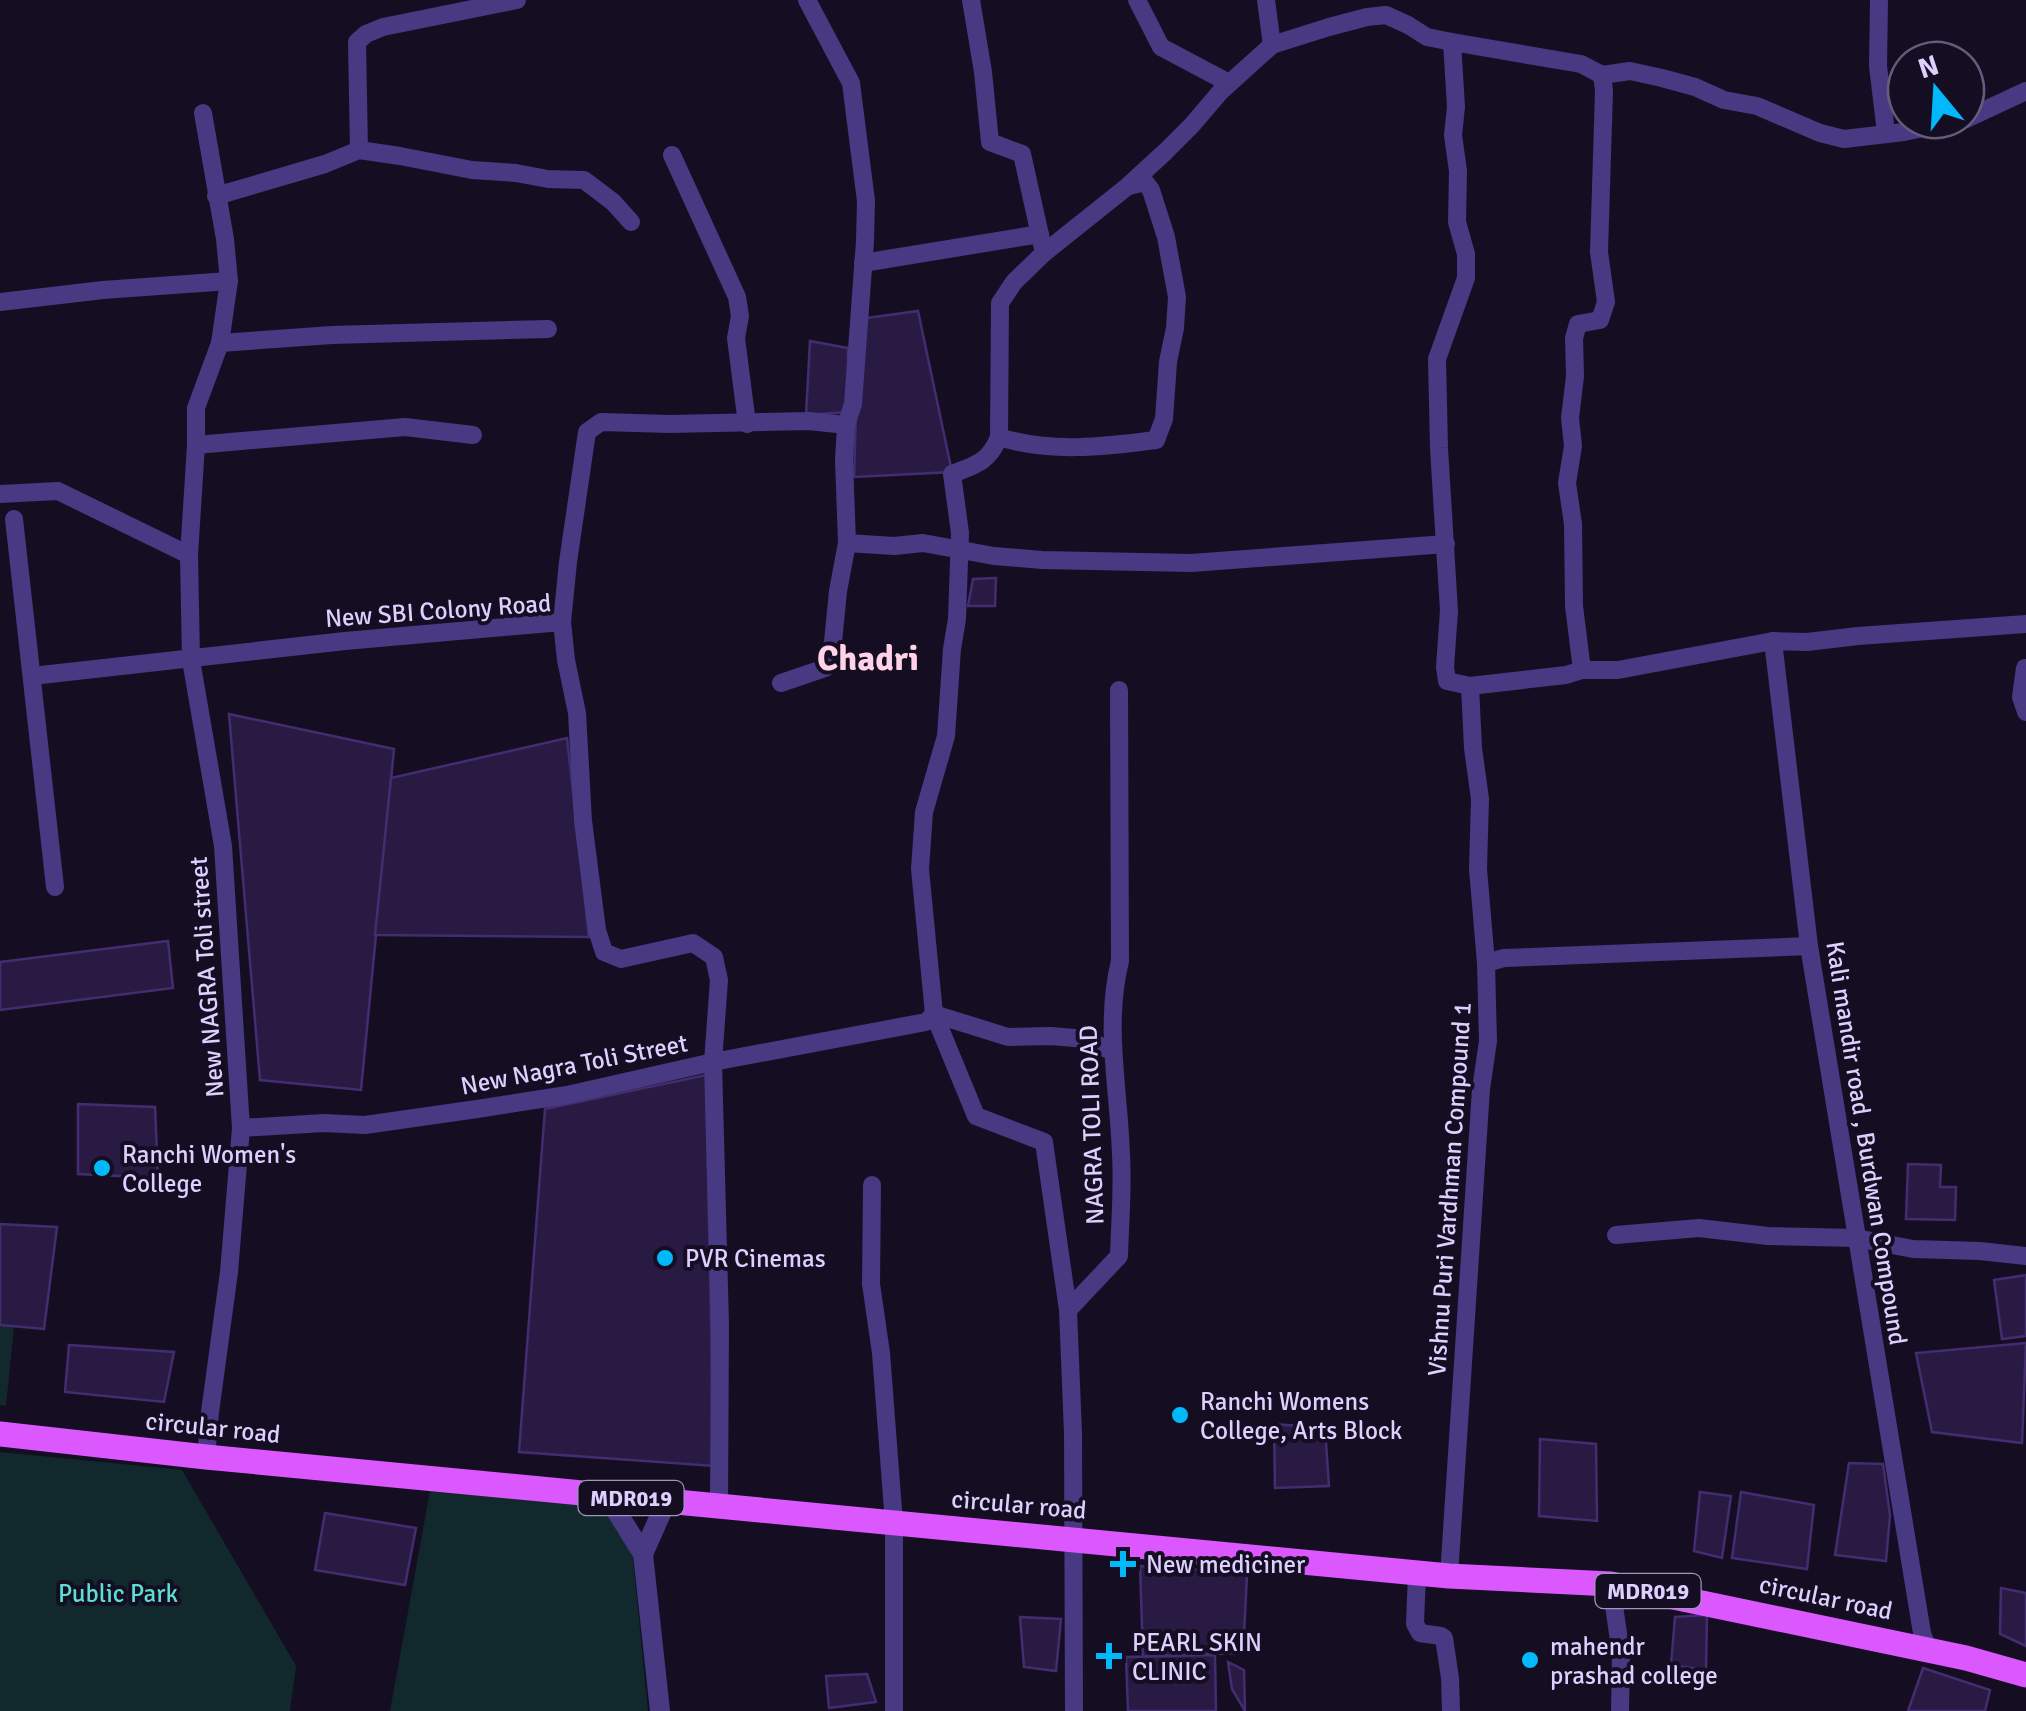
<svg xmlns="http://www.w3.org/2000/svg" width="2026" height="1711" viewBox="0 0 2026 1711" font-family="Signika,sans-serif">
  <style>
    .green { fill: #11292d }
    .building { fill: #291a44; stroke: #442c70; stroke-width: 2.5 }
    .lines { fill: none; stroke-linecap: round; stroke-linejoin: round }
    .minor { stroke: #473982; stroke-width: 18 }
    .tertiary { stroke: #473982; stroke-width: 20 }
    .primary { stroke: #db57fe; stroke-width: 25 }
    .poi-dot { fill: #01b9fa; stroke: #150e23; stroke-width: 4 }
    .labels { text-anchor: middle; stroke-width: 8; stroke-linejoin: round; paint-order: stroke }
    .shield { fill: #150e23; stroke: #a196bd; stroke-width: 2.5 }
    .shield-label { font-size: 22px; font-weight: bold; fill: #ddd0ff }
    .street-label { font-size: 25px; fill: #ddd0ff; stroke: #150e23 }
    .poi-label { font-size: 25px; fill: #ddd0ff; stroke: #150e23; text-anchor: start }
    .park-label { font-size: 25px; fill: #5cdfd3; stroke: #150e23 }
    .district-label { font-size: 35px; font-weight: bold; fill: #ffd2e7; stroke: #150e23 }
  </style>
  <rect width="100%" height="100%" fill="#150e23"/>
  <g class="green">
    <path d="M 0,1325 L 14,1326 L 6,1406 L 0,1405 Z"/>
    <path d="M 0,1452 L 182,1470 L 296,1666 L 290,1711 L 0,1711 Z"/>
    <path d="M 430,1491 L 602,1499 L 632,1549 L 648,1711 L 390,1711 Z"/>
  </g>
  <g class="building">
    <path d="M 918,311 L 952,472 L 854,477 L 859,319 Z"/>
    <path d="M 810,341 L 848,348 L 848,412 L 806,415 Z"/>
    <path d="M 996,578 L 995,606 L 968,606 L 973,579 Z"/>
    <path d="M 229,714 L 394,749 L 361,1090 L 260,1080 Z"/>
    <path d="M 567,738 L 589,937 L 375,935 L 391,778 Z"/>
    <path d="M 168,941 L 173,988 L 0,1010 L 0,962 Z"/>
    <path d="M 706,1075 L 714,1466 L 519,1452 L 545,1109 Z"/>
    <path d="M 78,1104 L 155,1107 L 158,1178 L 78,1174 Z"/>
    <path d="M 1908,1164 L 1941,1165 L 1940,1187 L 1956,1187 L 1955,1220 L 1906,1219 Z"/>
    <path d="M 0,1224 L 57,1227 L 44,1329 L 0,1325 Z"/>
    <path d="M 2026,1275 L 2026,1336 L 2002,1339 L 1994,1280 Z"/>
    <path d="M 2026,1343 L 2022,1443 L 1932,1432 L 1916,1353 Z"/>
    <path d="M 69,1345 L 174,1352 L 164,1402 L 65,1392 Z"/>
    <path d="M 1274,1424 L 1325,1428 L 1329,1486 L 1275,1488 Z"/>
    <path d="M 1540,1439 L 1596,1444 L 1597,1521 L 1539,1516 Z"/>
    <path d="M 1849,1463 L 1883,1464 L 1890,1515 L 1886,1561 L 1835,1555 Z"/>
    <path d="M 1700,1492 L 1731,1496 L 1722,1558 L 1694,1551 Z"/>
    <path d="M 1741,1492 L 1814,1505 L 1807,1569 L 1732,1558 Z"/>
    <path d="M 325,1513 L 416,1528 L 405,1585 L 315,1570 Z"/>
    <path d="M 1140,1566 L 1219,1571 L 1247,1575 L 1243,1653 L 1143,1656 Z"/>
    <path d="M 2001,1588 L 2026,1593 L 2026,1646 L 2000,1634 Z"/>
    <path d="M 1707,1615 L 1706,1670 L 1671,1665 L 1675,1617 Z"/>
    <path d="M 1020,1617 L 1061,1619 L 1056,1671 L 1024,1667 Z"/>
    <path d="M 1215,1655 L 1216,1711 L 1128,1711 L 1126,1657 Z"/>
    <path d="M 1228,1662 L 1244,1670 L 1245,1711 L 1232,1689 Z"/>
    <path d="M 1923,1668 L 1990,1690 L 1985,1711 L 1908,1711 Z"/>
    <path d="M 867,1674 L 876,1702 L 829,1708 L 826,1676 Z"/>
  </g>
  <g class="lines">
    <g class="minor">
      <path d="M 807,0 L 851,83 L 866,201 L 865,241 L 853,404 L 846,425"/>
      <path d="M 971,0 L 983,72 L 990,142 L 1022,154 L 1044,253"/>
      <path d="M 1137,0 L 1161,47 L 1229,83"/>
      <path d="M 1266,0 L 1272,45"/>
      <path d="M 1879,0 L 1878,66 L 1886,133"/>
      <path d="M 203,113 L 225,239 L 229,281 L 220,343 L 196,408 L 196,445 L 189,555 L 191,660 L 223,846 L 241,1128 L 229,1272 L 210,1412 L 206,1457"/>
      <path d="M 1966,119 L 2026,91"/>
      <path d="M 1962,120 L 1904,132 L 1844,139 L 1820,133 L 1757,106 L 1724,100 L 1695,87 L 1662,78 L 1630,71 L 1602,75 L 1604,91 L 1599,252 L 1606,302 L 1600,320 L 1578,324 L 1574,338 L 1575,376 L 1570,418 L 1573,446 L 1567,483 L 1573,524 L 1574,606 L 1582,670 L 1618,670 L 1773,641 L 1807,642 L 1858,636 L 2026,624"/>
      <path d="M 359,150 L 357,42 L 366,34 L 383,27 L 517,0"/>
      <path d="M 672,155 L 737,297 L 740,316 L 736,338 L 747,424"/>
      <path d="M 216,196 L 325,164 L 359,150 L 400,156 L 472,170 L 516,173 L 548,179 L 584,180 L 613,202 L 631,222"/>
      <path d="M 863,263 L 1040,234"/>
      <path d="M 0,302 L 103,290 L 229,281"/>
      <path d="M 220,343 L 332,335 L 548,329"/>
      <path d="M 999,437 C 1050,453 1103,447 1156,440 L 1164,419 L 1168,362 L 1175,328 L 1177,297 L 1166,237 L 1151,190 L 1145,182 L 1129,186"/>
      <path d="M 196,445 L 405,427 L 473,435"/>
      <path d="M 0,494 L 58,491 L 189,555"/>
      <path d="M 14,519 L 55,887"/>
      <path d="M 847,543 L 894,546 L 923,543 L 994,556 L 1042,560 L 1191,563 L 1446,544"/>
      <path d="M 562,622 L 568,562 L 587,432 L 601,422 L 669,424 L 809,421 L 846,425 L 844,460 L 847,543 L 838,591 L 833,642 L 825,668 L 781,683"/>
      <path d="M 1773,641 L 1809,946 L 1922,1633 L 1928,1650"/>
      <path d="M 2025,668 L 2021,697 L 2026,712"/>
      <path d="M 1582,670 L 1566,675 L 1470,686 L 1447,681 L 1445,667 L 1449,611 L 1439,448 L 1437,359 L 1466,278 L 1466,254 L 1457,222 L 1458,171 L 1453,135 L 1456,107 L 1452,42 L 1581,64 L 1602,75"/>
      <path d="M 32,676 L 345,641 L 562,622 L 566,660 L 577,713 L 583,821 L 597,930 L 604,952 L 621,959 L 693,943 L 714,957 L 719,980 L 713,1062 L 720,1325 L 719,1505"/>
      <path d="M 1486,963 L 1504,958 L 1809,946"/>
      <path d="M 1113,1052 L 1086,1039 L 1051,1036 L 1008,1037 L 934,1014 L 920,869 L 924,812 L 946,736 L 952,649 L 957,619 L 960,533 L 952,474 C 976,465 989,462 999,437 L 1000,303 L 1014,282 L 1044,253 L 1128,186 L 1165,152 L 1192,125 L 1221,91 L 1272,45 L 1329,27 L 1367,17 L 1386,15 L 1408,25 L 1427,37 L 1452,42"/>
      <path d="M 241,1128 L 324,1123 L 365,1125 L 477,1109 L 567,1095 L 713,1062 L 926,1022 L 934,1014 L 976,1116 L 1044,1142 L 1068,1310"/>
      <path d="M 872,1185 L 871,1284 L 881,1353 L 894,1523 L 894,1711"/>
      <path d="M 1616,1235 L 1699,1228 L 1768,1236 L 1856,1238 L 1913,1249 L 1980,1251 L 2026,1256"/>
      <path d="M 1417,1573 L 1415,1624 L 1420,1633 L 1441,1636 L 1444,1638 L 1450,1678 L 1451,1711"/>
      <path d="M 1449,1576 L 1481,1089 L 1488,1041 L 1486,963 L 1478,869 L 1480,799 L 1473,748 L 1470,686"/>
      <path d="M 1611,1584 L 1621,1655 L 1620,1711"/>
      <path d="M 1074,1711 L 1073,1433 L 1068,1310 L 1119,1256 C 1120,1222 1123,1188 1121,1155 C 1119,1090 1104,1025 1120,961 L 1119,690"/>
    </g>
    <g class="tertiary">
      <path d="M 607,1496 L 643,1554 L 660,1711"/>
      <path d="M 643,1554 L 667,1500"/>
    </g>
    <path class="primary" d="M 0,1434 L 206,1457 L 1449,1576 L 1611,1584 L 1966,1658 L 2026,1675"/>
  </g>
  <g class="poi-dot">
    <circle cx="102" cy="1168" r="10"/>
    <circle cx="665" cy="1258" r="10"/>
    <circle cx="1180" cy="1415" r="10"/>
    <path d="M1118 1549h10v10h10v10h-10v10h-10v-10h-10v-10h10z"/>
    <path d="M1104 1641h10v10h10v10h-10v10h-10v-10h-10v-10h10z"/>
    <circle cx="1530" cy="1660" r="10"/>
  </g>
  <g class="labels">
    <g class="shield">
      <rect x="578.5" y="1481" width="105" height="34" rx="8"/>
      <rect x="1595.5" y="1574" width="105" height="34" rx="8"/>
    </g>
    <g class="shield-label">
      <text x="631" y="1506">MDR019</text>
      <text x="1648" y="1599">MDR019</text>
    </g>
    <g class="street-label">
      <text transform="translate(438 610) rotate(-4)" y="9">New SBI Colony Road</text>
      <text transform="translate(206 977) rotate(-94)" y="9">New NAGRA Toli street</text>
      <text transform="translate(574 1064) rotate(-11)" y="9">New Nagra Toli Street</text>
      <text transform="translate(1091 1125) rotate(-92)" y="9">NAGRA TOLI ROAD</text>
      <text transform="translate(1867 1143) rotate(81)" y="9">Kali mandir road , Burdwan Compound</text>
      <text transform="translate(1449 1189) rotate(-86)" y="9">Vishnu Puri Vardhman Compound 1</text>
      <text transform="translate(213 1427) rotate(6)" y="9">circular road</text>
      <text transform="translate(1019 1504) rotate(5)" y="9">circular road</text>
      <text transform="translate(1826 1597) rotate(12)" y="9">circular road</text>
    </g>
    <g class="poi-label">
      <text x="122" y="1163">Ranchi Women's<tspan x="122" dy="29">College</tspan></text>
      <text x="685" y="1267">PVR Cinemas</text>
      <text x="1200" y="1410">Ranchi Womens<tspan x="1200" dy="29">College, Arts Block</tspan></text>
      <text x="1146" y="1573">New mediciner</text>
      <text x="1132" y="1651">PEARL SKIN<tspan x="1132" dy="29">CLINIC</tspan></text>
      <text x="1550" y="1655">mahendr<tspan x="1550" dy="29">prashad college</tspan></text>
    </g>
    <g class="park-label">
      <text x="118" y="1602">Public Park</text>
    </g>
    <g class="district-label">
      <text x="868" y="670">Chadri</text>
    </g>
  </g>
  <g transform="translate(1936 90) rotate(342)"><circle r="48" fill="#150e23" stroke="#655c7b" stroke-width="2.5"/>
  <path d="M0-8L18 38L0 25L-18 38Z" fill="#01b9fa"/>
  <text y="-15" font-size="28" font-weight="bold" text-anchor="middle" fill="#ddd0ff">N</text>
  </g>
</svg>
